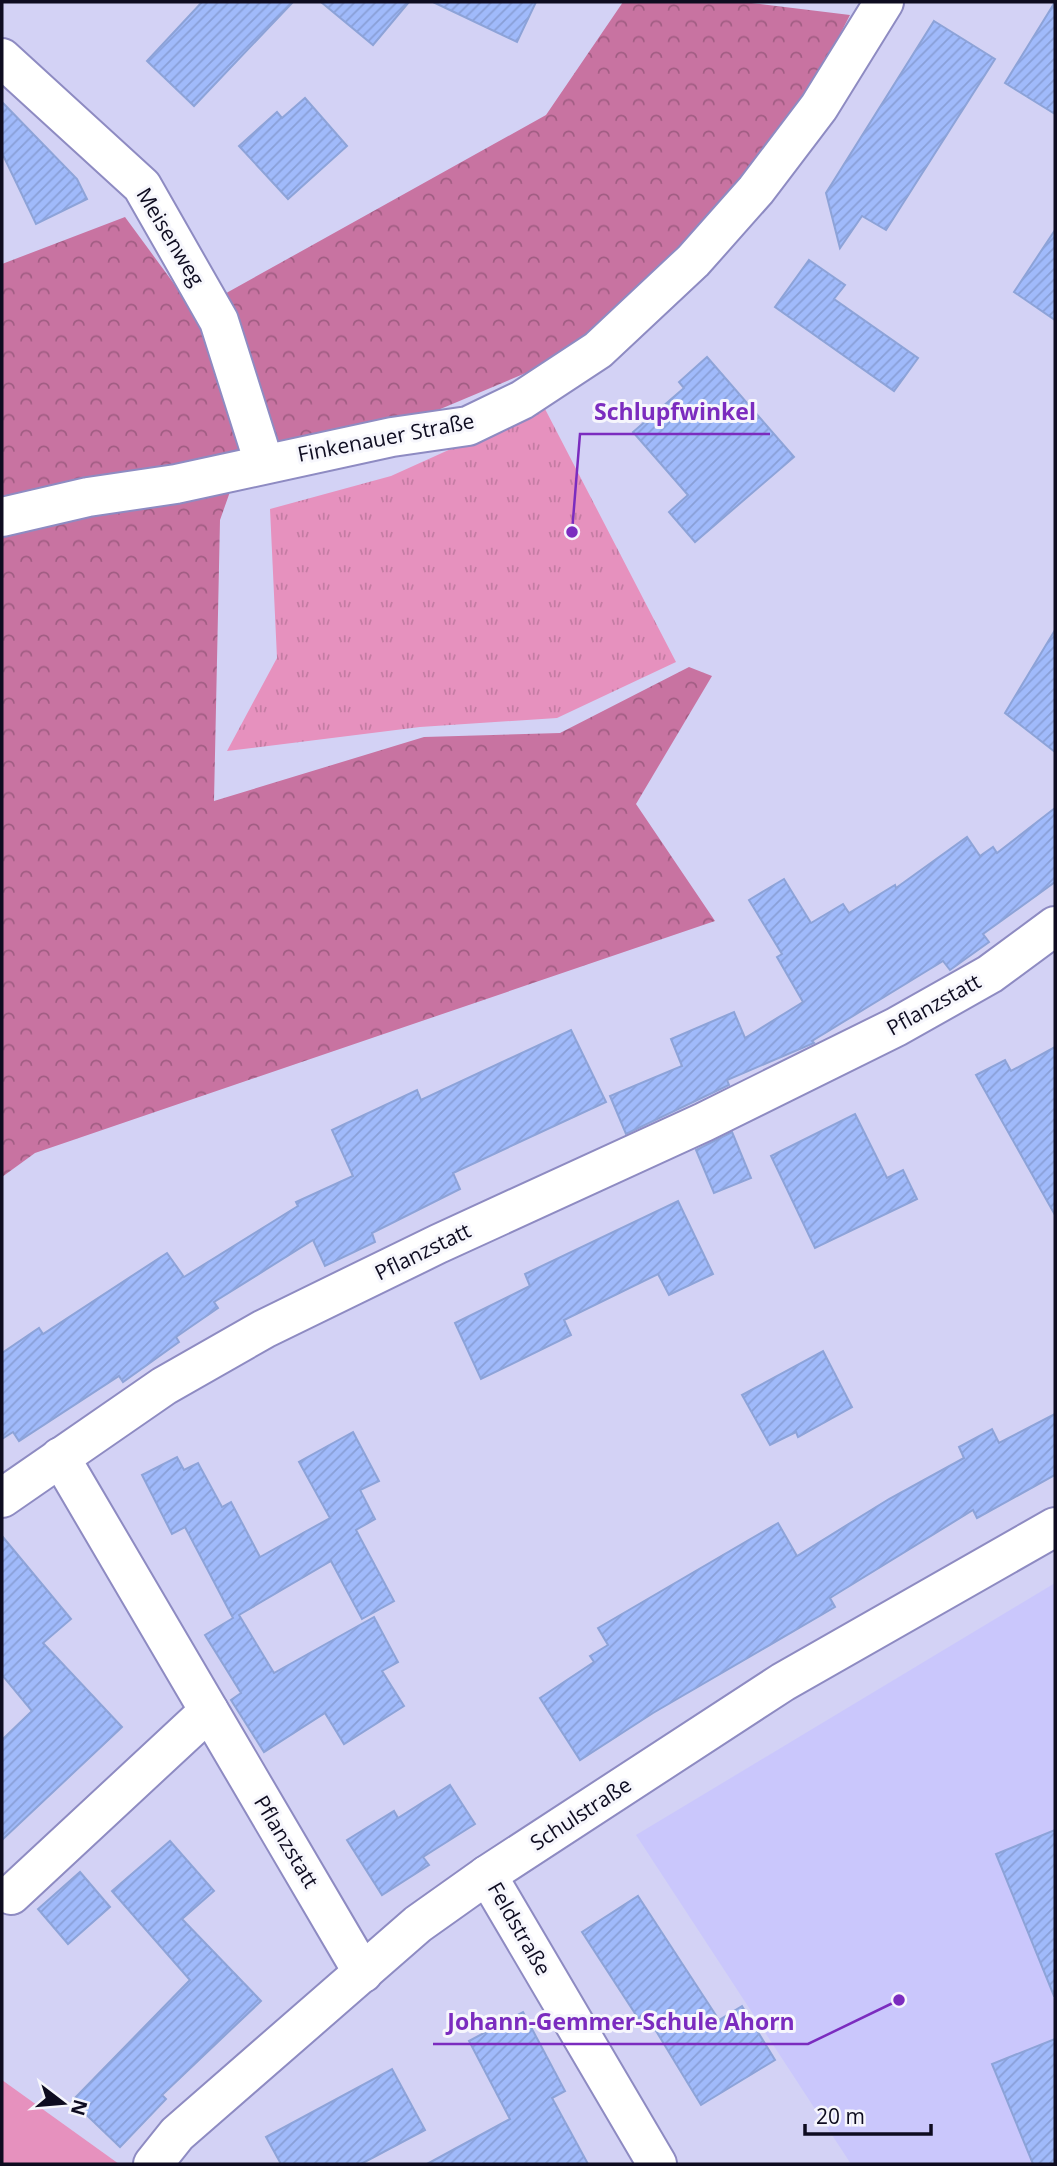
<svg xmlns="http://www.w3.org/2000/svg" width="1057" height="2166" viewBox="0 0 1057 2166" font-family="'Open Sans',sans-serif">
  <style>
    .built { fill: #cac7fc }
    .forest { fill: url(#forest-crowns) }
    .park { fill: url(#park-tufts) }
    .garden { fill: #e691be }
    .building { fill: url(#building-hatch); stroke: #8da3d8; stroke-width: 2 }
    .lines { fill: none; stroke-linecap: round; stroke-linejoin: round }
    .minor-casing { stroke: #8e8bc2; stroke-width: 42 }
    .minor { stroke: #fff; stroke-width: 38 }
    .labels { text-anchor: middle; stroke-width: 6; stroke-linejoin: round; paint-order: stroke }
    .street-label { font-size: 21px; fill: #0e0c20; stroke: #f6f6fc }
    .leader { fill: none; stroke: #7b2cbf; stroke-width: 2.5 }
    .callout-dot { fill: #7b2cbf; stroke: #f6f6fc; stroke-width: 2.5 }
    .callout-label { font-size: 23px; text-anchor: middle; font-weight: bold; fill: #7b2cbf; stroke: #f6f6fc; stroke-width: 6; stroke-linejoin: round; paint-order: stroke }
  </style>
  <defs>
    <pattern id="forest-crowns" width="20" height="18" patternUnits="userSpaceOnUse" patternTransform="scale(1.75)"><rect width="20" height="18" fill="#c873a1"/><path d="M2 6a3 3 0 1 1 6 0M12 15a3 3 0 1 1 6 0" fill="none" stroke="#a15d83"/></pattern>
    <pattern id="park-tufts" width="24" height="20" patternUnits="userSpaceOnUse" patternTransform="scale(1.75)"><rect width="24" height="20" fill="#e691be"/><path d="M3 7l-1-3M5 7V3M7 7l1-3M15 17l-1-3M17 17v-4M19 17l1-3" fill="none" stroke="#c47ca3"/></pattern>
    <pattern id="building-hatch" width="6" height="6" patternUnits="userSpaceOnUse" patternTransform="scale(1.75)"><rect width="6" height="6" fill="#a0bafb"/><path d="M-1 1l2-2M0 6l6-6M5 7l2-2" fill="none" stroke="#899fd7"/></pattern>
  </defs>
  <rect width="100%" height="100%" fill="#d3d2f5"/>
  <path class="built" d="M 1055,1583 L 1055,2164 L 851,2164 L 636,1835 Z"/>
  <path class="forest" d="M 623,2 L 743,2 L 850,15 L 808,97 L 686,247 L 559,359 L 381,434 L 237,472 L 220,520 L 214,801 L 424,737 L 560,733 L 689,667 L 712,676 L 636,804 L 715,921 L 35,1153 L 2,1177 L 2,264 L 125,217 L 194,311 L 546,115 Z"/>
  <path class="park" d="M 544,407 L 676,662 L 557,718 L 420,727 L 227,751 L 277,658 L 270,509 L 391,476 Z"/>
  <path class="garden" d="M 2,2080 L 119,2164 L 2,2164 Z"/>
  <g class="building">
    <path d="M 202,2 L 293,2 L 194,106 L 147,61 Z"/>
    <path d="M 321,2 L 409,2 L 373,45 Z"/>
    <path d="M 433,2 L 536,2 L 517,42 Z"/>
    <path d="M 1055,2 L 1055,114 L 1005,83 Z"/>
    <path d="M 934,21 L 995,59 L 886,230 L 862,216 L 840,248 L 826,193 Z"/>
    <path d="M 305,98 L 347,146 L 288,199 L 239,146 L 277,112 L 282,118 Z"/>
    <path d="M 2,102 L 77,179 L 87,199 L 36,224 L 2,153 Z"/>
    <path d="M 1055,230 L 1055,320 L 1014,292 Z"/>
    <path d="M 809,260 L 845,285 L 834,299 L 918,358 L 894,391 L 775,307 Z"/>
    <path d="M 707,357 L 794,457 L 695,542 L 669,512 L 688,495 L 633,432 L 684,388 L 679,382 Z"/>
    <path d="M 1055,630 L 1055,752 L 1005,713 Z"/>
    <path d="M 1055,808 L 1055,882 L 983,934 L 989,942 L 950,970 L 943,961 L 812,1041 L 814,1043 L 727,1080 L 729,1085 L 626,1134 L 610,1096 L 682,1066 L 671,1039 L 734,1012 L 745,1038 L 803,1002 L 777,957 L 782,954 L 749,900 L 784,879 L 811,923 L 843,904 L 849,913 L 895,885 L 896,888 L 967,837 L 980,856 L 993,847 L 997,853 Z"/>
    <path d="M 571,1030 L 606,1102 L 453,1173 L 460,1189 L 372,1233 L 375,1242 L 325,1266 L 313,1240 L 214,1302 L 218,1308 L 176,1337 L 179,1342 L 123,1382 L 119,1376 L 19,1441 L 13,1432 L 2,1439 L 2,1353 L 39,1328 L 43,1334 L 167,1253 L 184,1277 L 298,1206 L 296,1202 L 353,1176 L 332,1130 L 417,1090 L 421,1100 Z"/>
    <path d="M 1055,1047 L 1055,1215 L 976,1075 L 1005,1060 L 1011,1071 Z"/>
    <path d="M 855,1114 L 887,1178 L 903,1170 L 917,1199 L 815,1248 L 771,1156 Z"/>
    <path d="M 732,1132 L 751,1178 L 714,1193 L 696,1150 Z"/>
    <path d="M 678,1201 L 713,1274 L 669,1295 L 658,1274 L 564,1320 L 571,1335 L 481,1379 L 455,1323 L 530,1286 L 525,1274 Z"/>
    <path d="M 823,1351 L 852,1407 L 798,1437 L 796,1432 L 770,1445 L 742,1395 Z"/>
    <path d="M 1055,1414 L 1055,1475 L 977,1518 L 973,1510 L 830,1598 L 835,1607 L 653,1713 L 580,1760 L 540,1698 L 594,1662 L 590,1656 L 608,1645 L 598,1628 L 778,1523 L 797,1556 L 889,1499 L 964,1458 L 959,1447 L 992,1429 L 999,1443 Z"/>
    <path d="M 353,1432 L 379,1481 L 360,1490 L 375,1519 L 356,1530 L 394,1601 L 362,1619 L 331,1561 L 239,1615 L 274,1673 L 374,1617 L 398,1662 L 382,1671 L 404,1706 L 344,1744 L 325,1713 L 264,1752 L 231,1700 L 241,1693 L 205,1635 L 233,1618 L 185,1527 L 172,1534 L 142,1475 L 177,1457 L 184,1470 L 198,1463 L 222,1507 L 231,1502 L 260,1557 L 330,1518 L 299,1462 Z"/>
    <path d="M 2,1536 L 71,1619 L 43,1643 L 122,1727 L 2,1840 L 2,1740 L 32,1711 L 2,1675 Z"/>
    <path d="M 450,1785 L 475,1824 L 423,1857 L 429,1865 L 382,1895 L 347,1840 L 394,1811 L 398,1818 Z"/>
    <path d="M 1055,1830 L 1055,1996 L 1054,1996 L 996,1854 Z"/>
    <path d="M 170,1841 L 214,1891 L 182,1919 L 261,2001 L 162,2095 L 166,2099 L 120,2147 L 72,2101 L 190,1980 L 112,1891 Z"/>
    <path d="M 80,1872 L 110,1907 L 68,1944 L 38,1909 Z"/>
    <path d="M 638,1896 L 719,2020 L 742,2006 L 775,2060 L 701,2105 L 647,2016 L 640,2021 L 582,1932 Z"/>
    <path d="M 523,2012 L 565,2091 L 552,2098 L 588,2164 L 427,2164 L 510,2119 L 469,2041 Z"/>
    <path d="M 1055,2039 L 1055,2164 L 1033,2164 L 992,2064 Z"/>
    <path d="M 392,2069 L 425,2130 L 361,2164 L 281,2164 L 266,2137 Z"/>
  </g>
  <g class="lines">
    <defs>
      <g id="minor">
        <path d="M 2,58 L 142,186 L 219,321 L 264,463"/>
        <path d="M 2,517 L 88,497 L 176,484 L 392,437 L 468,426 L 522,400 L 598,350 L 693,261 L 756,190 L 819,107 L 884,2"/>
        <path d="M 60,1457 L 363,1973"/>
        <path d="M 2,1498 L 164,1386 L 264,1329 L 438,1244 L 704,1122 L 896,1027 L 990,974 L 1055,926"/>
        <path d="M 487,1875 L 657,2164"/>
        <path d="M 11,1895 L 209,1711"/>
        <path d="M 153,2164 L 177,2134 L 418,1924 L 487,1875 L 783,1682 L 1055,1527"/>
      </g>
    </defs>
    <use href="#minor" class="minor-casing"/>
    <use href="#minor" class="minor"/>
  </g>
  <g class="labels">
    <g class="street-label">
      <text transform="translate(170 237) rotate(59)" y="7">Meisenweg</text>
      <text transform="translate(386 438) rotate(-11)" y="7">Finkenauer Straße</text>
      <text transform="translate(934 1005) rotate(-29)" y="7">Pflanzstatt</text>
      <text transform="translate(423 1252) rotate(-26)" y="7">Pflanzstatt</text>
      <text transform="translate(581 1814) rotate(-33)" y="7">Schulstraße</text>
      <text transform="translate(286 1842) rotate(59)" y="7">Pflanzstatt</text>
      <text transform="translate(519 1929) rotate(60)" y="7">Feldstraße</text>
    </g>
  </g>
  <path class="leader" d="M572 532L580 434H770M899 2000L808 2044H433"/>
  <g class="callout-dot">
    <circle cx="572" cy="532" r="7"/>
    <circle cx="899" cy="2000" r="7"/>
  </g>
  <g class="callout-label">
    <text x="675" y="420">Schlupfwinkel</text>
    <text x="621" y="2030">Johann-Gemmer-Schule Ahorn</text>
  </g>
  <rect width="1057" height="2166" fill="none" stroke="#0e0c20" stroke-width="7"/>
  <g transform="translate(63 2103) rotate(106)" stroke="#f6f6fc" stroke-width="5" paint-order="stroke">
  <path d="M0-5L12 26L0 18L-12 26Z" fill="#0e0c20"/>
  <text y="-10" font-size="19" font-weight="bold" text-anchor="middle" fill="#0e0c20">N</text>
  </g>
  <path d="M805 2124v10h126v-10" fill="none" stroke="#0e0c20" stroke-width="3.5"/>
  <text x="816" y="2124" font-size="21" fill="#0e0c20" stroke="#f6f6fc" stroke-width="5" paint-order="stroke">20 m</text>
</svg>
